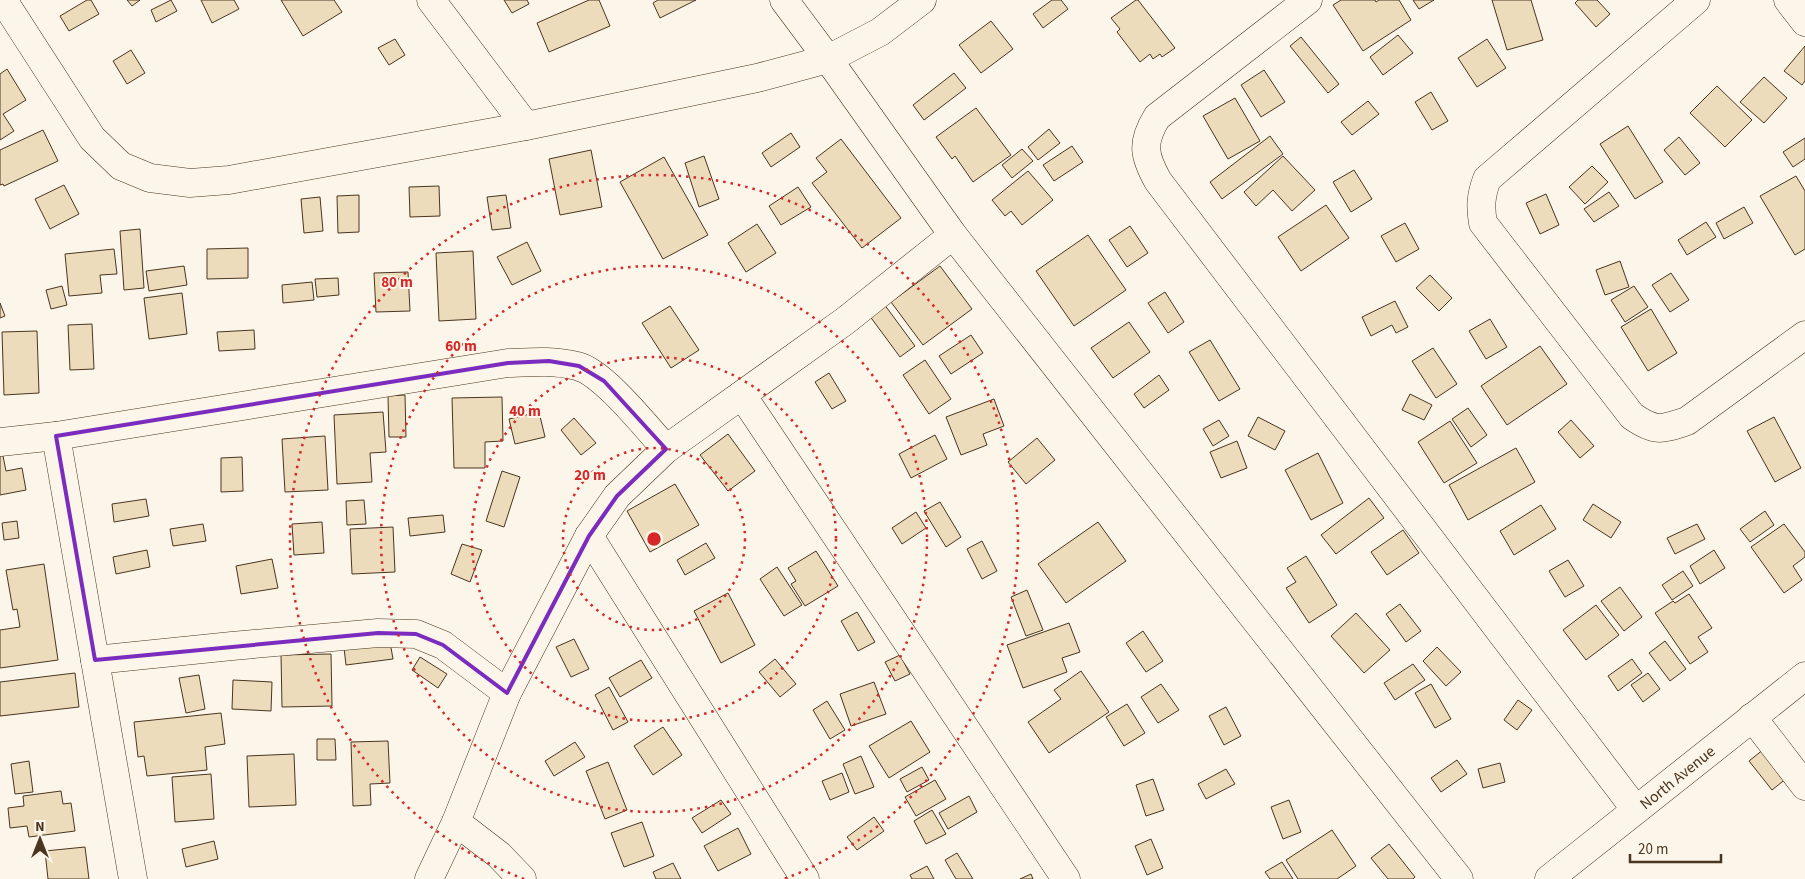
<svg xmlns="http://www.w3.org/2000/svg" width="1805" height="879" viewBox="0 0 1805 879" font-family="'Source Sans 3',sans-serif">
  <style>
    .building { fill: #ecdcbc; stroke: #4a3520 }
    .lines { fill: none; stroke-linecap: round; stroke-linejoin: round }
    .minor-casing { stroke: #4a3520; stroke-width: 29 }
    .minor { stroke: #fbf6e9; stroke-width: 28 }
    .marked { fill: none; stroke: #7b2cbf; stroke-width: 4; stroke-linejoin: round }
    .ring { fill: none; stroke: #d62828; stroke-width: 2.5; stroke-dasharray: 2.5 5 }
    .labels { text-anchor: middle; stroke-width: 4; stroke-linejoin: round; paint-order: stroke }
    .street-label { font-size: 16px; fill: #4a3520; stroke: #fbf6e9 }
    .centre { fill: #d62828; stroke: #fbf6e9; stroke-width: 2.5 }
    .ring-label { font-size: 15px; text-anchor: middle; font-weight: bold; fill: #d62828; stroke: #fbf6e9; stroke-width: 4; stroke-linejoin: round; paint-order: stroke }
  </style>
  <rect width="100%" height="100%" fill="#fbf6e9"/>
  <g class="building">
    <path d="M 87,0 L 91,0 L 99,14 L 69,31 L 60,16 Z"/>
    <path d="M 127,0 L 140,0 L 132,6 Z"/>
    <path d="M 171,0 L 177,11 L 156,22 L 151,10 Z"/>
    <path d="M 201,0 L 234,0 L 239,9 L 212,23 Z"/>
    <path d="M 281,0 L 334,0 L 342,12 L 303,36 Z"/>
    <path d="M 504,0 L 527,0 L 529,4 L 512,13 Z"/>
    <path d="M 589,0 L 599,0 L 610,26 L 549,52 L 537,23 Z"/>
    <path d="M 658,0 L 696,0 L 660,18 L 653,3 Z"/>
    <path d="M 1052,0 L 1061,0 L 1068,9 L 1043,28 L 1033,14 Z"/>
    <path d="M 1136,0 L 1138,0 L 1175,48 L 1162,57 L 1160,54 L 1153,59 L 1150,54 L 1140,62 L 1117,32 L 1120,29 L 1111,18 Z"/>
    <path d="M 1341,0 L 1375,0 L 1376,2 L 1379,0 L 1399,0 L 1411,20 L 1363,51 L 1333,5 Z"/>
    <path d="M 1413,0 L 1434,0 L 1419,9 Z"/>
    <path d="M 1492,0 L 1531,0 L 1543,40 L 1507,50 Z"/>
    <path d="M 1578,0 L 1597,0 L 1610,14 L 1596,27 L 1575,3 Z"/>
    <path d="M 991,21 L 1013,49 L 981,73 L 959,45 Z"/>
    <path d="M 1398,35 L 1413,53 L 1383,75 L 1370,57 Z"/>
    <path d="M 1301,37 L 1339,84 L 1328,93 L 1290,46 Z"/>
    <path d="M 395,39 L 405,55 L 389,65 L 378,48 Z"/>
    <path d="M 1487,39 L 1506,68 L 1477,87 L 1458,58 Z"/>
    <path d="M 1805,46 L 1805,81 L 1802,85 L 1784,71 Z"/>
    <path d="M 131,50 L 145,73 L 127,84 L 113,61 Z"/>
    <path d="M 7,69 L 26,100 L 3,114 L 14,131 L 0,140 L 0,74 Z"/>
    <path d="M 1264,70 L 1285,102 L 1261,117 L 1241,85 Z"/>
    <path d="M 954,73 L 966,88 L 924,120 L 913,105 Z"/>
    <path d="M 1764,77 L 1787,98 L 1764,123 L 1740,102 Z"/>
    <path d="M 1717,86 L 1752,120 L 1725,147 L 1690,113 Z"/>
    <path d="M 1431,92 L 1448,121 L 1432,130 L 1415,102 Z"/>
    <path d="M 1235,98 L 1260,141 L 1228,159 L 1203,116 Z"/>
    <path d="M 1368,101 L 1379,114 L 1352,135 L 1341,122 Z"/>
    <path d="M 976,108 L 1011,155 L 973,182 L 955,156 L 952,159 L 936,137 Z"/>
    <path d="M 1628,126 L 1663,182 L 1635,199 L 1600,144 Z"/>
    <path d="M 1049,129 L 1060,143 L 1038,160 L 1028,147 Z"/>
    <path d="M 43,130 L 58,161 L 4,186 L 3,184 L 0,185 L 0,150 Z"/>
    <path d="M 791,133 L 800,147 L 771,167 L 762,153 Z"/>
    <path d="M 1270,136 L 1283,154 L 1222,199 L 1210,182 Z"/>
    <path d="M 1679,137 L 1700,163 L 1685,175 L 1664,150 Z"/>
    <path d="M 1805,138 L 1805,159 L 1793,167 L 1783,152 Z"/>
    <path d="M 841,139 L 901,218 L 862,248 L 812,183 L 827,172 L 816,158 Z"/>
    <path d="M 1072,146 L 1083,162 L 1054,181 L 1043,165 Z"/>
    <path d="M 1022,149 L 1033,161 L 1012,178 L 1002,165 Z"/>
    <path d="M 591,150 L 602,207 L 560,215 L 549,159 Z"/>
    <path d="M 704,156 L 719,199 L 699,207 L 685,163 Z"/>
    <path d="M 1283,156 L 1315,190 L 1292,211 L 1273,190 L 1256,206 L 1244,192 Z"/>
    <path d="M 664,157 L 708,235 L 663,259 L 620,182 Z"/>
    <path d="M 1592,166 L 1608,182 L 1585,204 L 1569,187 Z"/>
    <path d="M 1354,170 L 1372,199 L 1351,212 L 1333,182 Z"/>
    <path d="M 1028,171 L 1053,200 L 1022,225 L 1011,211 L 1005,216 L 992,200 Z"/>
    <path d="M 1796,176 L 1805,191 L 1805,249 L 1795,255 L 1760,196 Z"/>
    <path d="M 64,185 L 79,214 L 50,229 L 35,199 Z"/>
    <path d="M 439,186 L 440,216 L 410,217 L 409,187 Z"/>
    <path d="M 798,187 L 811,207 L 781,225 L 769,206 Z"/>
    <path d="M 1609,192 L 1619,206 L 1594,222 L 1584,209 Z"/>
    <path d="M 1546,194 L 1559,225 L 1540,234 L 1526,203 Z"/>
    <path d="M 359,195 L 359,232 L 338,233 L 337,196 Z"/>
    <path d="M 506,195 L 511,228 L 492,230 L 487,197 Z"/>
    <path d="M 320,197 L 323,231 L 304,233 L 301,199 Z"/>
    <path d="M 1326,205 L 1349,238 L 1301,271 L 1278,237 Z"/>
    <path d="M 1744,207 L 1753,223 L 1724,239 L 1716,223 Z"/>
    <path d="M 1706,222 L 1716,237 L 1687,255 L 1678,240 Z"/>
    <path d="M 1405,223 L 1419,249 L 1396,262 L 1381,236 Z"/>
    <path d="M 757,224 L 776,253 L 746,272 L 728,243 Z"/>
    <path d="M 1130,226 L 1148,253 L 1127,267 L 1109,240 Z"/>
    <path d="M 140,229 L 144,288 L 124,290 L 120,231 Z"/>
    <path d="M 1088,235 L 1126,290 L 1074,326 L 1036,271 Z"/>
    <path d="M 527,242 L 541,271 L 512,285 L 497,257 Z"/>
    <path d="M 248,248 L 248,278 L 207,279 L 207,249 Z"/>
    <path d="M 114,249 L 117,274 L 100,275 L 102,293 L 69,296 L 65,254 Z"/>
    <path d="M 473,251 L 476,319 L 439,321 L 436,253 Z"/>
    <path d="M 1620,261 L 1629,287 L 1605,295 L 1596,270 Z"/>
    <path d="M 184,266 L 187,285 L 149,291 L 146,271 Z"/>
    <path d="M 940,266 L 972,309 L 923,345 L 891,302 Z"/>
    <path d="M 408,272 L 410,311 L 376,312 L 374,273 Z"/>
    <path d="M 1671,273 L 1689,300 L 1670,312 L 1652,285 Z"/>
    <path d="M 1430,275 L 1452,298 L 1439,311 L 1416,288 Z"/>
    <path d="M 338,278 L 339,295 L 317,297 L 315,279 Z"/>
    <path d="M 312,282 L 314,300 L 283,303 L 282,285 Z"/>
    <path d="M 62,286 L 67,305 L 51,309 L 46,290 Z"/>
    <path d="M 1634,286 L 1648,307 L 1625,322 L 1611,300 Z"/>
    <path d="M 1165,292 L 1184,322 L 1168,333 L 1148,303 Z"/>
    <path d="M 182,293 L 187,334 L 149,339 L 144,298 Z"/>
    <path d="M 1395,301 L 1408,327 L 1396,333 L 1392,325 L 1371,336 L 1362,317 Z"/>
    <path d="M 0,303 L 5,316 L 0,318 Z"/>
    <path d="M 884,304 L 915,346 L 900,357 L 869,315 Z"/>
    <path d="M 670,306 L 699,350 L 671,368 L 642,323 Z"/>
    <path d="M 1651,309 L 1677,353 L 1648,371 L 1621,327 Z"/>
    <path d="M 1490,319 L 1507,347 L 1486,359 L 1469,331 Z"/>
    <path d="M 1129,322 L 1150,352 L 1113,378 L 1091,348 Z"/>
    <path d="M 92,324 L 94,369 L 70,370 L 68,325 Z"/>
    <path d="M 254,330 L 255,349 L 219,351 L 217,332 Z"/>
    <path d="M 37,331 L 39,393 L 4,395 L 2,332 Z"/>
    <path d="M 971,335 L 983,353 L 951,374 L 939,356 Z"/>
    <path d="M 1210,340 L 1240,389 L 1219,401 L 1189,352 Z"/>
    <path d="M 1540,346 L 1567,384 L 1507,425 L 1481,386 Z"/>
    <path d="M 1433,348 L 1457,384 L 1436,398 L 1412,361 Z"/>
    <path d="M 925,360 L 951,399 L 929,414 L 903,375 Z"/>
    <path d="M 829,373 L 846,401 L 832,409 L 815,382 Z"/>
    <path d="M 1159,375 L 1169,390 L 1144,408 L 1134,394 Z"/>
    <path d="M 1410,394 L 1432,405 L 1424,420 L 1402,410 Z"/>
    <path d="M 405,395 L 406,437 L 389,437 L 388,396 Z"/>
    <path d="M 502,397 L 503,441 L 485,442 L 485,468 L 454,468 L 452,398 Z"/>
    <path d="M 994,399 L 1004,426 L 983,434 L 987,445 L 961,455 L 946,417 Z"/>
    <path d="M 1468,408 L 1487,435 L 1471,447 L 1452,419 Z"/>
    <path d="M 383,412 L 386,452 L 370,453 L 372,482 L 337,484 L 334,415 Z"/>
    <path d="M 539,412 L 545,437 L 515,444 L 509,419 Z"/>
    <path d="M 1258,417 L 1285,431 L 1275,450 L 1248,436 Z"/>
    <path d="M 1774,417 L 1801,468 L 1775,482 L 1747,431 Z"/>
    <path d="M 574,418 L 596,443 L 581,455 L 561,430 Z"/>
    <path d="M 1219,420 L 1229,436 L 1213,446 L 1203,429 Z"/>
    <path d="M 1571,420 L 1594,446 L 1580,458 L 1558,432 Z"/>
    <path d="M 1450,421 L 1477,463 L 1444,483 L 1418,442 Z"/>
    <path d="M 728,434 L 755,471 L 728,491 L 700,455 Z"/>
    <path d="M 935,435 L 947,459 L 911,478 L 899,454 Z"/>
    <path d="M 325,436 L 328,490 L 285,492 L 282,439 Z"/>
    <path d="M 1037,438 L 1055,460 L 1026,484 L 1008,462 Z"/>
    <path d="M 1237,441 L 1247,468 L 1221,478 L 1210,452 Z"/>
    <path d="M 1516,448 L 1535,482 L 1468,520 L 1449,485 Z"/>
    <path d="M 0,451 L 2,451 L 6,471 L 22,468 L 26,490 L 0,495 Z"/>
    <path d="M 1318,453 L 1343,503 L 1311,520 L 1285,470 Z"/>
    <path d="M 242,457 L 243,491 L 221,492 L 221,458 Z"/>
    <path d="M 502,471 L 520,477 L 504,527 L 486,521 Z"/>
    <path d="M 675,484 L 699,525 L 650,552 L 627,511 Z"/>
    <path d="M 1369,498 L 1384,518 L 1336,554 L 1321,535 Z"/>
    <path d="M 146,499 L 149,516 L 114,522 L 112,504 Z"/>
    <path d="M 364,500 L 366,524 L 347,525 L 346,501 Z"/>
    <path d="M 940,502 L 961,537 L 946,547 L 924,511 Z"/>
    <path d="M 1593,504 L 1621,522 L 1611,538 L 1583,520 Z"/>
    <path d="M 1541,505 L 1556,529 L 1514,555 L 1500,531 Z"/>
    <path d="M 1765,511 L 1774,525 L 1750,542 L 1740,529 Z"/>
    <path d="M 916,512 L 926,528 L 902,544 L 892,528 Z"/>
    <path d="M 443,515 L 445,532 L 410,536 L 408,518 Z"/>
    <path d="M 17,521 L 19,538 L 4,540 L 2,523 Z"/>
    <path d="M 322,522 L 324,553 L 294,555 L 292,524 Z"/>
    <path d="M 1098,522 L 1126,561 L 1066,603 L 1038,564 Z"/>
    <path d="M 203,524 L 206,541 L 173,546 L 170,529 Z"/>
    <path d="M 1697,524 L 1705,539 L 1675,554 L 1667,538 Z"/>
    <path d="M 1784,524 L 1805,552 L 1805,557 L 1793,566 L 1802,580 L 1784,593 L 1751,547 Z"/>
    <path d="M 393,527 L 395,572 L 352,574 L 350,529 Z"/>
    <path d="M 1403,530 L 1419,553 L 1387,575 L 1371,552 Z"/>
    <path d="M 982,541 L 997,571 L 982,579 L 967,549 Z"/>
    <path d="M 706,543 L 715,558 L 685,575 L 677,560 Z"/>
    <path d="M 462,544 L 482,550 L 470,582 L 451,574 Z"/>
    <path d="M 147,550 L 150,567 L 116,574 L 113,557 Z"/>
    <path d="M 1714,550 L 1725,568 L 1700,584 L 1690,566 Z"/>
    <path d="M 816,551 L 838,586 L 805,606 L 791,584 L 796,581 L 788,568 Z"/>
    <path d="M 1306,556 L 1337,605 L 1309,623 L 1286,588 L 1296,582 L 1287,568 Z"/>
    <path d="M 272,559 L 278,588 L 241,594 L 236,566 Z"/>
    <path d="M 1568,560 L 1584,586 L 1565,597 L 1549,571 Z"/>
    <path d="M 44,564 L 58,660 L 0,668 L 0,630 L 20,627 L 17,609 L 13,610 L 6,570 Z"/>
    <path d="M 777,567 L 802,605 L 784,616 L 760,579 Z"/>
    <path d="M 1683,571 L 1693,586 L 1672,600 L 1662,585 Z"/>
    <path d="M 1620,587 L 1642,617 L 1624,631 L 1601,601 Z"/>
    <path d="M 1027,590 L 1043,630 L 1026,636 L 1011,597 Z"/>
    <path d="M 728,593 L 755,645 L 721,663 L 694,611 Z"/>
    <path d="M 1689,594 L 1712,628 L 1698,637 L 1708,652 L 1690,664 L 1655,613 L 1673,601 L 1675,603 Z"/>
    <path d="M 1400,604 L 1421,631 L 1406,642 L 1386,614 Z"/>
    <path d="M 1596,605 L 1619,635 L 1586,660 L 1563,630 Z"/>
    <path d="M 857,612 L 875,642 L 858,651 L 841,621 Z"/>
    <path d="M 1356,613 L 1390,650 L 1364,673 L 1331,636 Z"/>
    <path d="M 1069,623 L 1080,652 L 1062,658 L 1067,672 L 1023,688 L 1007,645 Z"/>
    <path d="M 1143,631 L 1163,661 L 1146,672 L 1126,643 Z"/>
    <path d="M 574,639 L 589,669 L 571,677 L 556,647 Z"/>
    <path d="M 1665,641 L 1686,669 L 1670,681 L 1649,653 Z"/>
    <path d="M 390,642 L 393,659 L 346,665 L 344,648 Z"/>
    <path d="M 1437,647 L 1461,672 L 1446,686 L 1423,661 Z"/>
    <path d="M 331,654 L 332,706 L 282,707 L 281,655 Z"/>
    <path d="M 900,655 L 910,674 L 895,681 L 885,662 Z"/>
    <path d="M 420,657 L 447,674 L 438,688 L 412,670 Z"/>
    <path d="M 775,659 L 796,684 L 780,697 L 759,672 Z"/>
    <path d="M 1632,659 L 1642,673 L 1618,691 L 1608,676 Z"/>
    <path d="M 641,660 L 652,678 L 620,697 L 609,678 Z"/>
    <path d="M 1413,664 L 1425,680 L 1395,700 L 1384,683 Z"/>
    <path d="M 1081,671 L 1109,712 L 1049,753 L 1028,722 L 1061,699 L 1054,690 Z"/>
    <path d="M 75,673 L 79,707 L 0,716 L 0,682 Z"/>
    <path d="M 1648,673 L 1660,689 L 1643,702 L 1631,685 Z"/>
    <path d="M 199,675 L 205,709 L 186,713 L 179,678 Z"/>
    <path d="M 233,680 L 272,682 L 271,711 L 232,709 Z"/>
    <path d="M 874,682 L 886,714 L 851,726 L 840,694 Z"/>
    <path d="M 1161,684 L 1179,710 L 1158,723 L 1141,697 Z"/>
    <path d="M 1431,684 L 1451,719 L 1435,728 L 1415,693 Z"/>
    <path d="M 609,687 L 628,722 L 613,730 L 595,695 Z"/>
    <path d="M 1518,700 L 1532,710 L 1517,730 L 1504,720 Z"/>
    <path d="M 827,701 L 845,730 L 830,739 L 813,710 Z"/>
    <path d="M 1127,704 L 1145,733 L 1124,746 L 1106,717 Z"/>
    <path d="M 1226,707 L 1241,736 L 1224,745 L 1209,716 Z"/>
    <path d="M 221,713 L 225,744 L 205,747 L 207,770 L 147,776 L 144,756 L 138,757 L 134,722 Z"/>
    <path d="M 911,721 L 930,752 L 889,778 L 869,746 Z"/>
    <path d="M 663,727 L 682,755 L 653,775 L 634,746 Z"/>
    <path d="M 317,739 L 335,739 L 336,760 L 317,760 Z"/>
    <path d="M 388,741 L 390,783 L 370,784 L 371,805 L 353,806 L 351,742 Z"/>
    <path d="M 575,742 L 585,757 L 554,776 L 545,761 Z"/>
    <path d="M 1764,749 L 1787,778 L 1772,790 L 1749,761 Z"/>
    <path d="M 294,754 L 296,805 L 249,807 L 247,756 Z"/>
    <path d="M 861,756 L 874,787 L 855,794 L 843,764 Z"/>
    <path d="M 1457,760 L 1467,774 L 1441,792 L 1431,778 Z"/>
    <path d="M 29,761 L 33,792 L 15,794 L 11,764 Z"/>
    <path d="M 608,762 L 627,810 L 605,819 L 586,771 Z"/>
    <path d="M 1500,763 L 1505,782 L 1483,788 L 1478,769 Z"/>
    <path d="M 922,767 L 929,780 L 907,792 L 900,779 Z"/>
    <path d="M 1226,769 L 1235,784 L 1206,799 L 1198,784 Z"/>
    <path d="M 842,773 L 849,792 L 830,800 L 822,781 Z"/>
    <path d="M 211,774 L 214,819 L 175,822 L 172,777 Z"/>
    <path d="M 1153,779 L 1164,810 L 1146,816 L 1136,785 Z"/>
    <path d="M 935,780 L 946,799 L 916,816 L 905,797 Z"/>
    <path d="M 61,791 L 63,804 L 71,803 L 75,831 L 29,837 L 27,826 L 10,828 L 8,808 L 24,806 L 23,796 Z"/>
    <path d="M 969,796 L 977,812 L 948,829 L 939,813 Z"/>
    <path d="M 721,800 L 731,814 L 702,833 L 692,818 Z"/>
    <path d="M 1289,800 L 1301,832 L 1283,839 L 1271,807 Z"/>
    <path d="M 932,810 L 946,834 L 926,844 L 914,821 Z"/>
    <path d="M 874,817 L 884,831 L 857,850 L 847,837 Z"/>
    <path d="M 642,822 L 654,856 L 624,867 L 611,833 Z"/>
    <path d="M 738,828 L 751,854 L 718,871 L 704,846 Z"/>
    <path d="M 1332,830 L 1356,866 L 1337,879 L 1298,879 L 1286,860 Z"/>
    <path d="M 1151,839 L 1163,868 L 1147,875 L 1135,846 Z"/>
    <path d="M 214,841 L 218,859 L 186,867 L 182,849 Z"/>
    <path d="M 1389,844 L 1415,877 L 1413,879 L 1388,879 L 1371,858 Z"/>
    <path d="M 85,847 L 89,879 L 48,879 L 45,851 Z"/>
    <path d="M 957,853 L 973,879 L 956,879 L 945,860 Z"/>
    <path d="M 1282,862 L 1293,879 L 1270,879 L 1265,872 Z"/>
    <path d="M 673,863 L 681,879 L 656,879 L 653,872 Z"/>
    <path d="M 927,866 L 934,879 L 912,879 L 910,875 Z"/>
    <path d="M 1031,874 L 1033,879 L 1020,879 Z"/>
  </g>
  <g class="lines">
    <defs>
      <g id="minor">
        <path d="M 3,0 L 92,138 L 121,166 L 150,178 L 190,183 L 229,180 L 526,126 L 757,78 L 828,59 L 880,32 L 922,0"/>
        <path d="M 431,0 L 526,126"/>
        <path d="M 784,0 L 828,59 L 953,235 L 1459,879"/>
        <path d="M 1308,0 L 1157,117 C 1141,143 1144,156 1158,181 L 1636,810"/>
        <path d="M 1696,0 L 1487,179 C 1481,195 1480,206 1483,223 L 1632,416 C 1655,432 1661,430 1687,421 L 1805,335"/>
        <path d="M 1788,0 L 1805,22"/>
        <path d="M 742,395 L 1066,879"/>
        <path d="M 56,436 L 133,879"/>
        <path d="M 0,442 L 56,436 L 508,363 C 531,362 554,360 577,366 C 603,372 647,428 666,449"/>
        <path d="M 589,536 L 805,879"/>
        <path d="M 95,660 L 232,646 L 378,633 L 416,634 L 443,645 L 507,693"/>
        <path d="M 1752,717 L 1805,786"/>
        <path d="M 456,822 L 499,855 L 522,879"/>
        <path d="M 429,879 L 456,822 L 507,693 L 589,536 L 617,496 L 666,449 L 845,321 L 953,235"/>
        <path d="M 1549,879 L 1805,676"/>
      </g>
    </defs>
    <use href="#minor" class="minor-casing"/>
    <use href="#minor" class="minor"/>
  </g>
  <path class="marked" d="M 549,361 L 579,366 L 604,381 L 666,449 L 617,496 L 589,536 L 507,693 L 443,645 L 416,634 L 378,633 L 95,660 L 56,436 L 508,363 Z"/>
  <g class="ring">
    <circle cx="654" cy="539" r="91"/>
    <circle cx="654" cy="539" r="182"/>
    <circle cx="654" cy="539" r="273"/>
    <path d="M524 879A364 364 0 1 1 784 879"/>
  </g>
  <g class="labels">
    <g class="street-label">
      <text transform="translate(1677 777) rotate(-39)" y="6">North Avenue</text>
    </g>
  </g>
  <circle cx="654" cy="539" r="8" class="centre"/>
  <g class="ring-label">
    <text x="397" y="287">80 m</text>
    <text x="461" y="351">60 m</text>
    <text x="525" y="416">40 m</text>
    <text x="590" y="480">20 m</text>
  </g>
  <g transform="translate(40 839)" stroke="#fbf6e9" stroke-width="4" paint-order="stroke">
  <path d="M0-4L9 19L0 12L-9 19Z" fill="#4a3520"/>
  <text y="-8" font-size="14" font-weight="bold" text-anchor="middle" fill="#4a3520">N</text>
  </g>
  <path d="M1630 854v8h91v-8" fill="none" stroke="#4a3520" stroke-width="2.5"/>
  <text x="1638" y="854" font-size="15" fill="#4a3520" stroke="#fbf6e9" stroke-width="4" paint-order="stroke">20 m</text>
</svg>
